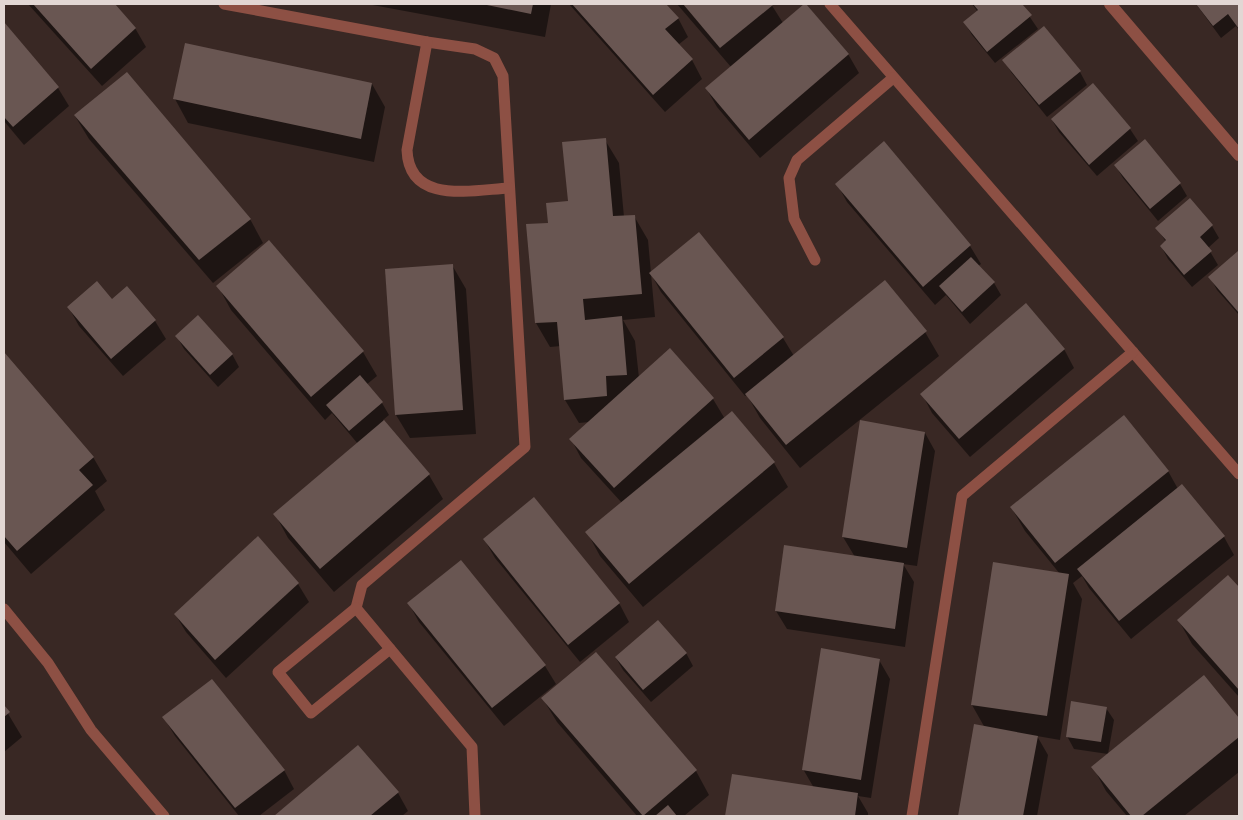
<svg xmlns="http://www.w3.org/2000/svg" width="1243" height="820" viewBox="0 0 1243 820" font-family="'Open Sans',sans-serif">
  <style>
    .shadow { fill: #0007 }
    .building { fill: #695652 }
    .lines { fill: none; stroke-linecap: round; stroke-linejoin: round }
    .lane { stroke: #8d5044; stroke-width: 11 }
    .street { stroke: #8d5044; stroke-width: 12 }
  </style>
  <rect width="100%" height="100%" fill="#392824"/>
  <g class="shadow">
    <path d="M 28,4 L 113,4 L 135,28 L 146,47 L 102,86 Z"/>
    <path d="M 367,4 L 551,4 L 545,37 Z"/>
    <path d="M 569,4 L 665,4 L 678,18 L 688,37 L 678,45 L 692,60 L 702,79 L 665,112 Z"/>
    <path d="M 677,4 L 771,4 L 783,23 L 848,54 L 859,73 L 760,158 L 717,107 L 706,88 L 731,67 Z"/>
    <path d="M 972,4 L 1021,4 L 1038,29 L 995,63 L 972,35 L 964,22 L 978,12 Z"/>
    <path d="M 1196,4 L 1239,4 L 1239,30 L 1236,26 L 1221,38 Z"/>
    <path d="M 4,23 L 58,88 L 69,106 L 24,145 L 4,121 Z"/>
    <path d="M 1043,28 L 1080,72 L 1087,85 L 1047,117 L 1011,72 L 1004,60 Z"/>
    <path d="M 372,84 L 385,107 L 374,162 L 188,123 L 175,99 Z"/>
    <path d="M 1093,85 L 1130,129 L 1138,141 L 1097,176 L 1059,132 L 1052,120 Z"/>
    <path d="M 75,116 L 250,219 L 263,243 L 213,283 L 89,139 Z"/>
    <path d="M 605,140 L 619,163 L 624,217 L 634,216 L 648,240 L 651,273 L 699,234 L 783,338 L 794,356 L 925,332 L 939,356 L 800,468 L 760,418 L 747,395 L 745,396 L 661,292 L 651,274 L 655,317 L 623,320 L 635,341 L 639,378 L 670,350 L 713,399 L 725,419 L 732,413 L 774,463 L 788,487 L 643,607 L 600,556 L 587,532 L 622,503 L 581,458 L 571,439 L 589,422 L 579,423 L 565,400 L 561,346 L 550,347 L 536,323 L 549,224 L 569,203 Z"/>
    <path d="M 1145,141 L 1180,184 L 1187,196 L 1158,221 L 1123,178 L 1115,165 Z"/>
    <path d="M 884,143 L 970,246 L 981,264 L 978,266 L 994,283 L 1001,295 L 970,324 L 946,295 L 935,305 L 847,202 L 837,184 Z"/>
    <path d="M 1212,226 L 1219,238 L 1208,248 L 1218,265 L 1192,287 L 1168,259 L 1161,246 L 1166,242 L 1157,228 Z"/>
    <path d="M 269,241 L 363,352 L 377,376 L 366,385 L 382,403 L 389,415 L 383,420 L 429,475 L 443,499 L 334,592 L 288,538 L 275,514 L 358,444 L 332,413 L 325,420 L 231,310 L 218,286 Z"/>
    <path d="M 1238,253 L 1239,254 L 1239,315 L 1217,290 L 1210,277 Z"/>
    <path d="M 452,265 L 466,289 L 476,434 L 410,438 L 396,415 Z"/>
    <path d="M 69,308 L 155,321 L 166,339 L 123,376 L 79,326 Z"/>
    <path d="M 177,337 L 232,354 L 239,367 L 218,387 L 184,349 Z"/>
    <path d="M 1064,349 L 1074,368 L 970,457 L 932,413 L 922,394 Z"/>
    <path d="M 4,354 L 93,457 L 107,481 L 95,491 L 105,510 L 31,574 L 4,542 Z"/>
    <path d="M 925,433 L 935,451 L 917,566 L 903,564 L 914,582 L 905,647 L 787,629 L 776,611 L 855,557 L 843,537 Z"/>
    <path d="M 1168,471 L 1178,489 L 1224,537 L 1234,555 L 1131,639 L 1089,588 L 1082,576 L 1073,583 L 1082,599 L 1060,740 L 1037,736 L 1048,755 L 1037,816 L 959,816 L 975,726 L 985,728 L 972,705 L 1060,574 L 1025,531 L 1011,507 Z"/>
    <path d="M 484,539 L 619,603 L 629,622 L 580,662 L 495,558 Z"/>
    <path d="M 1228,576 L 1239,589 L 1239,697 L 1192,644 L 1179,621 Z"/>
    <path d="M 298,584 L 309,602 L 226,678 L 186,632 L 175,614 Z"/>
    <path d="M 409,604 L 545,666 L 556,684 L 504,726 L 419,622 Z"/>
    <path d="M 686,653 L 693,666 L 651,702 L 623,670 L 616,658 Z"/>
    <path d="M 596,654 L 696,771 L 709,795 L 684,816 L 637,816 L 557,722 L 543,699 Z"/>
    <path d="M 879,660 L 890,679 L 871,798 L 858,796 L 868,813 L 868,816 L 727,816 L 733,775 L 814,788 L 803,769 Z"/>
    <path d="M 1204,677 L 1239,720 L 1239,772 L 1184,816 L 1127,816 L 1106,791 L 1093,767 Z"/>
    <path d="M 4,707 L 22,737 L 4,752 Z"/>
    <path d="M 1106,708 L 1114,720 L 1108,754 L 1074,749 L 1067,736 Z"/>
    <path d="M 164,718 L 284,770 L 294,789 L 259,816 L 239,816 L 175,736 Z"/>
    <path d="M 358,747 L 398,793 L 408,811 L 402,816 L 276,816 Z"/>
  </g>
  <g class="building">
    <path d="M 33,4 L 115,4 L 136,28 L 91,69 Z"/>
    <path d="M 482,4 L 533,4 L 531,14 Z"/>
    <path d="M 572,4 L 666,4 L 679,18 L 665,29 L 693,59 L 653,95 Z"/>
    <path d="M 683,4 L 772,4 L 773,5 L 720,48 Z"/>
    <path d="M 804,4 L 806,4 L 849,54 L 749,140 L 705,88 Z"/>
    <path d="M 973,4 L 1022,4 L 1032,15 L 987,52 L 963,22 L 978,10 Z"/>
    <path d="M 1196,4 L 1239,4 L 1239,29 L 1228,14 L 1213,26 Z"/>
    <path d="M 4,22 L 59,87 L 13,127 L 4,117 Z"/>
    <path d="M 1044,26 L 1081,71 L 1039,105 L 1002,60 Z"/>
    <path d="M 185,43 L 372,83 L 361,139 L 173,99 Z"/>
    <path d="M 127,72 L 251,219 L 199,260 L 74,115 Z"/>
    <path d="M 1093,83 L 1131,128 L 1089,165 L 1051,119 Z"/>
    <path d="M 606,138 L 613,216 L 635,215 L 642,294 L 583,299 L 585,320 L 622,316 L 627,375 L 606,376 L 607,396 L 564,400 L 557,322 L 535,323 L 526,224 L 548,223 L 546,203 L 568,201 L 562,142 Z"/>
    <path d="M 1145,139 L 1181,183 L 1150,209 L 1114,165 Z"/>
    <path d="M 884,141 L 971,245 L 923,287 L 835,184 Z"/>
    <path d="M 1190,198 L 1213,225 L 1200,237 L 1212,251 L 1184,275 L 1160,246 L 1166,240 L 1155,228 Z"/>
    <path d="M 699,232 L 784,337 L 734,378 L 649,273 Z"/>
    <path d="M 269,240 L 364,351 L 311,397 L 216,286 Z"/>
    <path d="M 1238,251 L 1239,252 L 1239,313 L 1208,277 Z"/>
    <path d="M 971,257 L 995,282 L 962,312 L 939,286 Z"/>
    <path d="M 453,264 L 463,410 L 395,415 L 385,269 Z"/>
    <path d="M 885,280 L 927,331 L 786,445 L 745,394 Z"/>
    <path d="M 97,281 L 112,299 L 127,286 L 156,320 L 111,359 L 67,307 Z"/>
    <path d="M 1026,303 L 1065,349 L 959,439 L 920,394 Z"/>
    <path d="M 198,315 L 233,354 L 210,375 L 175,336 Z"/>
    <path d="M 670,348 L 714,398 L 614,488 L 569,439 Z"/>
    <path d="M 4,352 L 94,457 L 79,470 L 93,485 L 17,551 L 4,536 Z"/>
    <path d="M 360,375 L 383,402 L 349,431 L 326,405 Z"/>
    <path d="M 732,411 L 775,462 L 629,584 L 585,532 Z"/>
    <path d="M 1124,415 L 1169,471 L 1055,563 L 1010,507 Z"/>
    <path d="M 384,420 L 430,474 L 320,569 L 273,514 Z"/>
    <path d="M 860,420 L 925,432 L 907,548 L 842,537 Z"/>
    <path d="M 1182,484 L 1225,536 L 1119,621 L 1077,569 Z"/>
    <path d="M 534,497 L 620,603 L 568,645 L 483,539 Z"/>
    <path d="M 258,536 L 299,583 L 215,660 L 174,614 Z"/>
    <path d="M 784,545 L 904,563 L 895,629 L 775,611 Z"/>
    <path d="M 461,560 L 546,665 L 492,708 L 407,603 Z"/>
    <path d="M 993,562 L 1069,574 L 1047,716 L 971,705 Z"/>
    <path d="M 1228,575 L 1239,587 L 1239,690 L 1177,620 Z"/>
    <path d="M 658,620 L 687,653 L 643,690 L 615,657 Z"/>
    <path d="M 821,648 L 880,659 L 861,780 L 802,770 Z"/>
    <path d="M 596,652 L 697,770 L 643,816 L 541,698 Z"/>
    <path d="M 1204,675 L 1239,718 L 1239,737 L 1142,816 L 1131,816 L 1091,767 Z"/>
    <path d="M 212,679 L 285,770 L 235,808 L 162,717 Z"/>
    <path d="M 1071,701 L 1107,707 L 1101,742 L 1066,737 Z"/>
    <path d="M 4,705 L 10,712 L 4,717 Z"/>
    <path d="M 974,724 L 1038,736 L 1023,816 L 958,816 Z"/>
    <path d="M 358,745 L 399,792 L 370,816 L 274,816 Z"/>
    <path d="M 732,774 L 858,793 L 855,816 L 725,816 Z"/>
    <path d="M 668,805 L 677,816 L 655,816 Z"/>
  </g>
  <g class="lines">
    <g class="lane">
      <path d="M 224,4 L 427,42 L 475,49 L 494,58 L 503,76 L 525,447 L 362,585 L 356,608 L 472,747 L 475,816"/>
      <path d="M 830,4 L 1239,474"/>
      <path d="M 427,42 L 407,150 C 409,205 472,190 509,188"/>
      <path d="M 815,260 L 794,219 L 789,178 L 797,160 L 893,78"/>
      <path d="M 356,608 L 278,672 L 311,713 L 390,649"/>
      <path d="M 4,609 L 48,663 L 91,730 L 164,816"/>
      <path d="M 912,816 L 962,496 L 1133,352"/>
    </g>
    <path class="street" d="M 1110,4 L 1239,155"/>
  </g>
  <rect width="1243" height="820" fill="none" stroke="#e2d7d4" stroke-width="10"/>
</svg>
